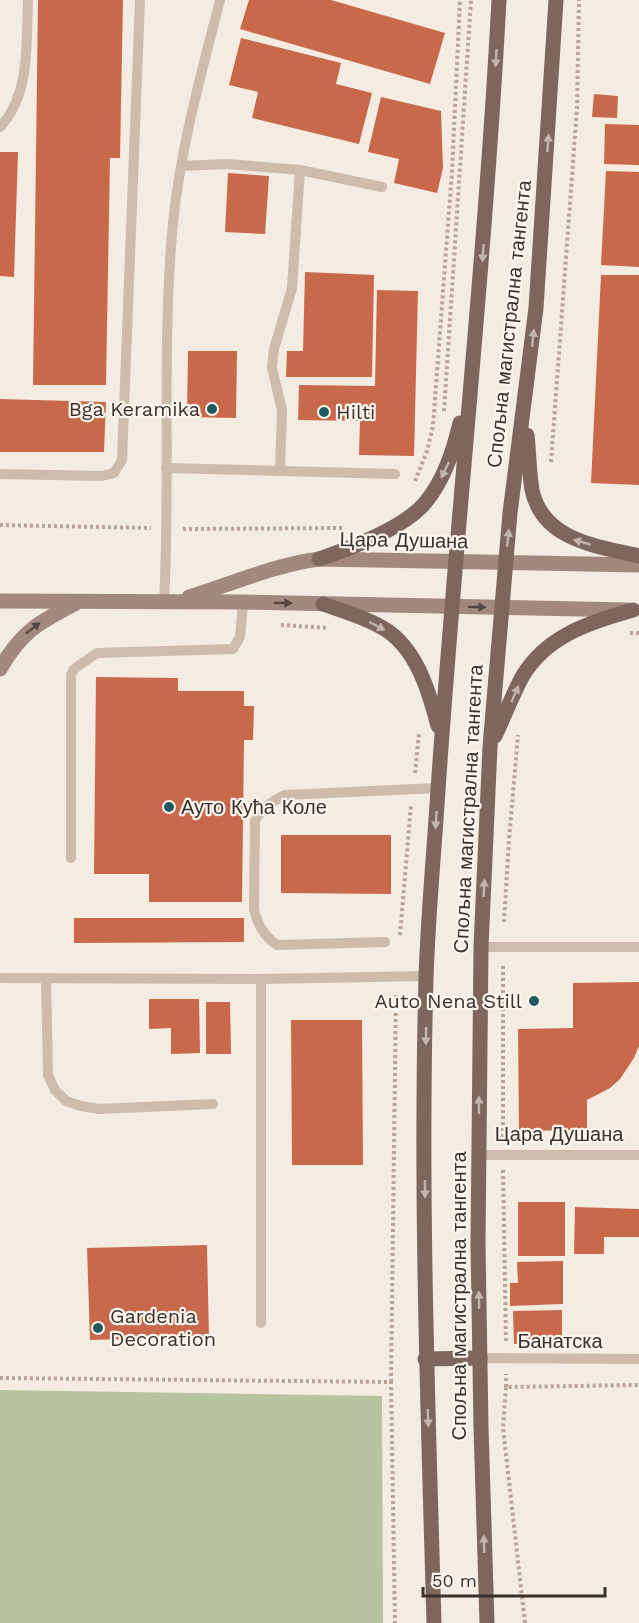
<svg xmlns="http://www.w3.org/2000/svg" width="639" height="1623" viewBox="0 0 639 1623" font-family="'Work Sans',sans-serif">
  <style>
    .green { fill: #b8c4a0 }
    .building { fill: #c8694b }
    .lines { fill: none; stroke-linecap: round; stroke-linejoin: round }
    .path { stroke: #b9a596; stroke-width: 4; stroke-dasharray: 3 3; stroke-linecap: butt }
    .lane { stroke: #cdbbac; stroke-width: 10 }
    .secondary { stroke: #a18a7d; stroke-width: 15 }
    .primary { stroke: #7d675c; stroke-width: 15 }
    .oneway { fill: #c2b5ac }
    .oneway2 { fill: #544640 }
    .poi-dot { fill: #1f5a5e; stroke: #fbf5ee; stroke-width: 2 }
    .labels { text-anchor: middle; stroke-width: 4.5; stroke-linejoin: round; paint-order: stroke }
    .street-label { font-size: 20px; fill: #3b302b; stroke: #fbf5ee }
    .poi-label { font-size: 20px; fill: #3b302b; stroke: #fbf5ee; text-anchor: start }
  </style>
  <rect width="100%" height="100%" fill="#f4ebe1"/>
  <path class="green" d="M 0,1390 L 382,1396 L 383,1623 L 0,1623 Z"/>
  <g class="building">
    <path d="M 38,0 L 123,0 L 120,158 L 110,158 L 106,385 L 33,385 Z"/>
    <path d="M 249,0 L 331,0 L 445,33 L 430,84 L 240,29 Z"/>
    <path d="M 241,38 L 341,63 L 336,84 L 372,93 L 359,144 L 252,118 L 258,92 L 229,85 Z"/>
    <path d="M 594,94 L 618,96 L 617,118 L 592,117 Z"/>
    <path d="M 381,97 L 441,111 L 443,168 L 437,193 L 394,183 L 399,159 L 368,152 Z"/>
    <path d="M 605,124 L 639,125 L 639,165 L 604,164 Z"/>
    <path d="M 0,152 L 18,152 L 14,277 L 0,276 Z"/>
    <path d="M 606,171 L 639,172 L 639,267 L 601,265 Z"/>
    <path d="M 228,173 L 269,176 L 265,234 L 225,232 Z"/>
    <path d="M 305,272 L 374,275 L 372,377 L 286,377 L 287,351 L 303,351 Z"/>
    <path d="M 601,275 L 639,275 L 639,485 L 591,483 Z"/>
    <path d="M 377,290 L 418,291 L 414,456 L 359,455 L 360,421 L 298,420 L 299,385 L 375,386 Z"/>
    <path d="M 188,351 L 237,351 L 236,418 L 187,417 Z"/>
    <path d="M 0,399 L 106,402 L 104,452 L 0,452 Z"/>
    <path d="M 96,677 L 178,678 L 178,691 L 244,691 L 244,706 L 254,706 L 253,740 L 244,740 L 242,902 L 149,902 L 149,874 L 94,874 Z"/>
    <path d="M 281,835 L 391,835 L 391,894 L 281,893 Z"/>
    <path d="M 74,918 L 244,918 L 244,942 L 74,943 Z"/>
    <path d="M 639,982 L 639,1046 L 634,1058 L 620,1079 L 610,1088 L 587,1100 L 587,1130 L 519,1131 L 518,1029 L 573,1028 L 573,983 Z"/>
    <path d="M 149,999 L 199,999 L 200,1053 L 171,1054 L 171,1028 L 149,1029 Z"/>
    <path d="M 206,1002 L 230,1002 L 231,1054 L 206,1054 Z"/>
    <path d="M 291,1020 L 362,1020 L 363,1165 L 292,1165 Z"/>
    <rect x="518" y="1202" width="47" height="54"/>
    <path d="M 575,1207 L 639,1209 L 639,1237 L 604,1237 L 604,1254 L 574,1254 Z"/>
    <path d="M 207,1245 L 209,1337 L 90,1340 L 87,1248 Z"/>
    <path d="M 563,1261 L 563,1304 L 510,1306 L 510,1283 L 518,1283 L 517,1262 Z"/>
    <path d="M 562,1310 L 562,1344 L 514,1344 L 513,1311 Z"/>
  </g>
  <g class="lines">
    <g class="path">
      <path d="M 444,411 L 471,0"/>
      <path d="M 551,462 L 577,108 L 579,0"/>
      <path d="M 415,481 L 427,451 L 433,426 L 452,171 L 460,0"/>
      <path d="M 0,525 L 151,528"/>
      <path d="M 183,529 L 343,528"/>
      <path d="M 281,625 L 328,628"/>
      <path d="M 630,633 L 639,633"/>
      <path d="M 415,773 L 419,733"/>
      <path d="M 504,922 L 509,840 L 518,735"/>
      <path d="M 400,935 L 411,805"/>
      <path d="M 503,966 L 503,1138"/>
      <path d="M 503,1170 L 506,1342"/>
      <path d="M 0,1378 L 391,1382 L 395,1623"/>
      <path d="M 391,1382 L 396,993"/>
      <path d="M 506,1387 L 506,1374"/>
      <path d="M 525,1623 L 503,1428 L 506,1387 L 639,1385"/>
    </g>
    <g class="lane">
      <path d="M 0,127 C 31,94 26,42 28,0"/>
      <path d="M 181,166 L 227,164 L 300,170 L 382,187"/>
      <path d="M 166,468 L 395,474"/>
      <path d="M 280,471 L 282,410 L 272,368 L 274,349 L 292,288 L 300,170"/>
      <path d="M 0,474 L 102,476 L 114,473 L 122,460 L 140,0"/>
      <path d="M 164,602 C 171,476 161,349 173,223 C 181,145 201,75 220,0"/>
      <path d="M 71,858 L 71,675 L 74,669 L 97,653 L 233,649 L 240,637 L 243,602"/>
      <path d="M 385,942 L 277,945 C 264,936 258,925 254,910 L 255,821 C 262,807 271,802 285,795 L 438,788"/>
      <path d="M 481,947 L 639,947"/>
      <path d="M 0,978 L 261,979 L 426,976"/>
      <path d="M 46,978 L 48,1075 L 55,1090 L 66,1101 L 81,1106 L 99,1109 L 213,1104"/>
      <path d="M 261,979 L 261,1323"/>
      <path d="M 479,1155 L 639,1155"/>
      <path d="M 480,1358 L 639,1359"/>
    </g>
    <g class="secondary">
      <path d="M 189,597 C 232,584 274,565 319,559 L 639,565"/>
      <path d="M 0,601 L 243,602 L 627,610"/>
      <path d="M 0,669 C 21,632 39,622 76,603"/>
    </g>
    <g class="primary">
      <path d="M 527,435 C 529,453 529,472 532,490 C 543,541 598,546 639,556"/>
      <path d="M 319,559 C 349,549 404,528 425,503 C 444,480 453,452 460,423"/>
      <path d="M 323,604 C 343,611 365,617 383,628 C 416,647 429,691 438,726"/>
      <path d="M 495,736 C 504,717 512,696 522,677 C 546,636 590,622 633,610"/>
      <path d="M 425,1359 L 480,1358"/>
      <path d="M 434,1623 C 428,1408 420,1193 426,978 C 428,915 434,853 438,790 C 456,526 485,264 499,0"/>
      <path d="M 487,1623 L 481,1427 L 478,1244 L 481,947 L 490,747 L 510,513 L 536,308 L 556,0"/>
    </g>
  </g>
  <defs><path id="oneway-solid" d="M-6-.8H1V-3.2L6.5 0L1 3.2V.8H-6Z" transform="scale(1.5)"/></defs>
  <g class="oneway">
    <use href="#oneway-solid" transform="translate(496 58) rotate(93)"/>
    <use href="#oneway-solid" transform="translate(548 143) rotate(-86)"/>
    <use href="#oneway-solid" transform="translate(483 253) rotate(94)"/>
    <use href="#oneway-solid" transform="translate(533 338) rotate(-84)"/>
    <use href="#oneway-solid" transform="translate(445 470) rotate(116)"/>
    <use href="#oneway-solid" transform="translate(508 538) rotate(-84)"/>
    <use href="#oneway-solid" transform="translate(582 542) rotate(-163)"/>
    <use href="#oneway-solid" transform="translate(377 626) rotate(28)"/>
    <use href="#oneway-solid" transform="translate(515 694) rotate(-66)"/>
    <use href="#oneway-solid" transform="translate(436 820) rotate(94)"/>
    <use href="#oneway-solid" transform="translate(484 888) rotate(-87)"/>
    <use href="#oneway-solid" transform="translate(426 1036) rotate(91)"/>
    <use href="#oneway-solid" transform="translate(479 1105) rotate(-90)"/>
    <use href="#oneway-solid" transform="translate(425 1189) rotate(90)"/>
    <use href="#oneway-solid" transform="translate(479 1300) rotate(-91)"/>
    <use href="#oneway-solid" transform="translate(428 1418) rotate(88)"/>
    <use href="#oneway-solid" transform="translate(484 1544) rotate(-92)"/>
  </g>
  <g class="oneway2">
    <use href="#oneway-solid" transform="translate(283 603) rotate(1)"/>
    <use href="#oneway-solid" transform="translate(477 607) rotate(1)"/>
    <use href="#oneway-solid" transform="translate(33 628) rotate(-38)"/>
  </g>
  <g class="poi-dot">
    <circle cx="212" cy="409" r="6"/>
    <circle cx="324" cy="412" r="6"/>
    <circle cx="169" cy="807" r="6"/>
    <circle cx="534" cy="1001" r="6"/>
    <circle cx="98" cy="1328" r="6"/>
  </g>
  <g class="labels">
    <g class="street-label">
      <text transform="translate(509 324) rotate(-84)" y="7">Спољна магистрална тангента</text>
      <text transform="translate(404 540) rotate(1)" y="7">Цара Душана</text>
      <text transform="translate(468 809) rotate(-87)" y="7">Спољна магистрална тангента</text>
      <text x="559" y="1141">Цара Душана</text>
      <text transform="translate(459 1296) rotate(-90)" y="7">Спољна магистрална тангента</text>
      <text x="560" y="1348">Банатска</text>
    </g>
    <g class="poi-label">
      <text x="200" y="416" text-anchor="end">Bga Keramika</text>
      <text x="336" y="419">Hilti</text>
      <text x="181" y="814">Ауто Кућа Коле</text>
      <text x="522" y="1008" text-anchor="end">Auto Nena Still</text>
      <text x="110" y="1323">Gardenia<tspan x="110" dy="23">Decoration</tspan></text>
    </g>
  </g>
  <path d="M423 1587v9h182v-9" fill="none" stroke="#3b302b" stroke-width="3"/>
  <text x="432" y="1587" font-size="18" fill="#3b302b" stroke="#fbf5ee" stroke-width="4.5" paint-order="stroke">50 m</text>
</svg>
